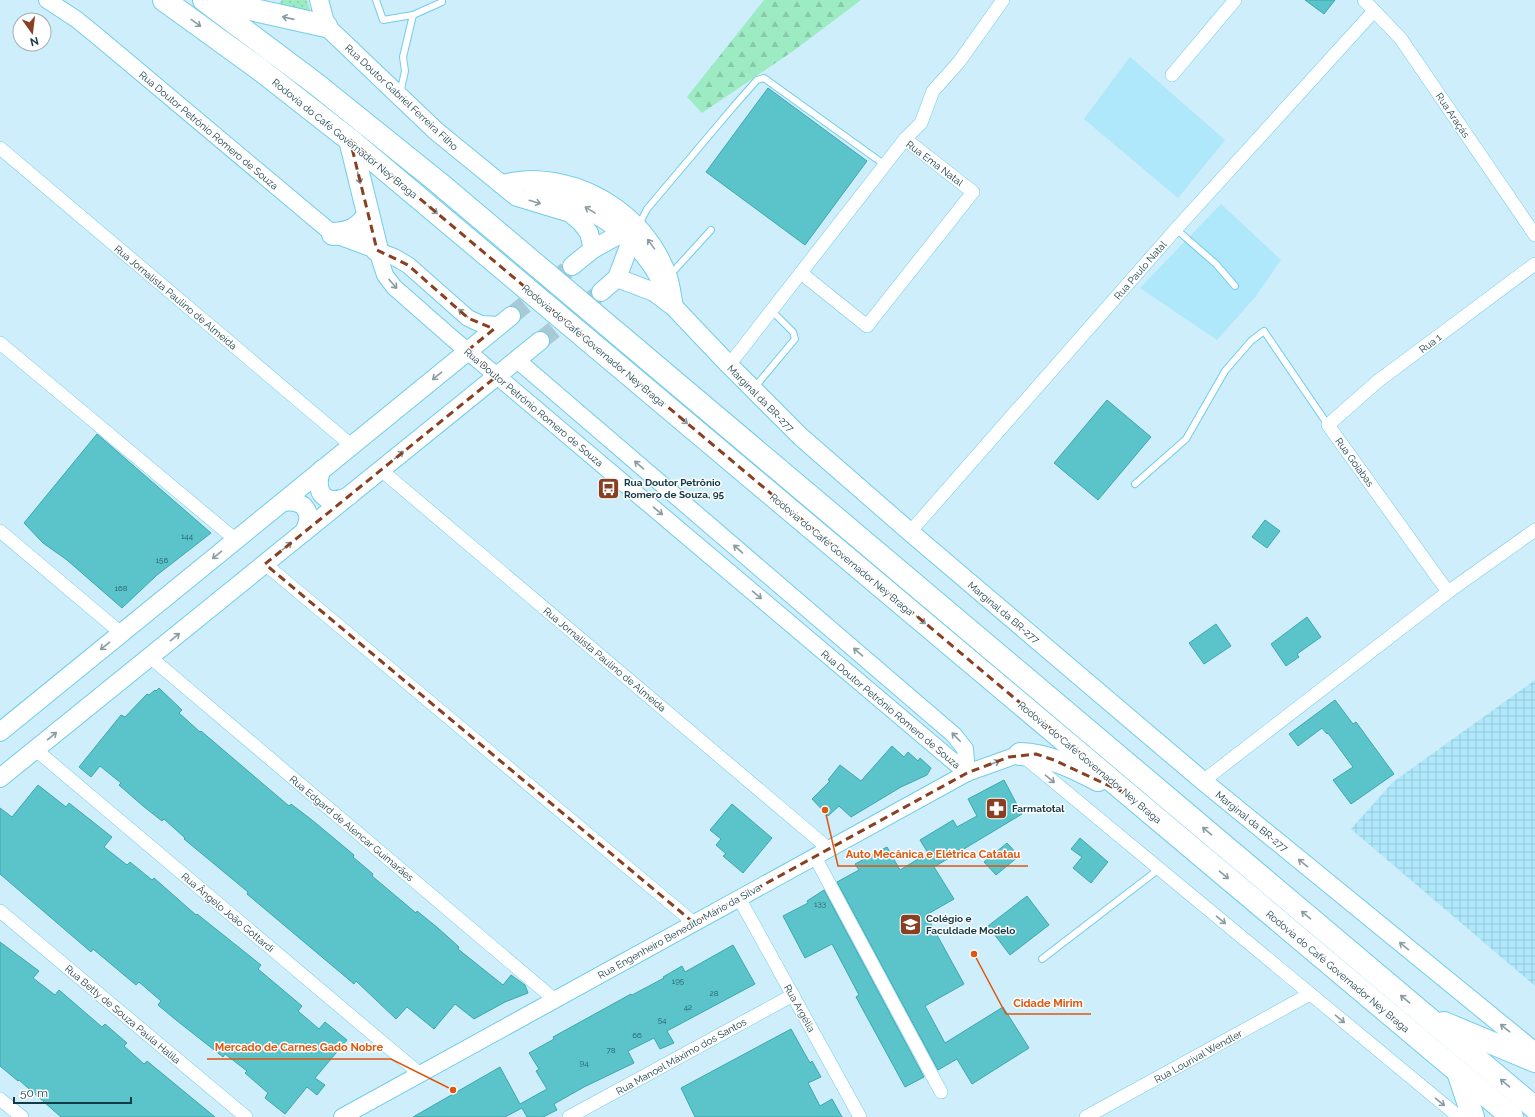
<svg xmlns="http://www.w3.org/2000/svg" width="1535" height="1117" viewBox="0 0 1535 1117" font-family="Raleway,sans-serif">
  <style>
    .built { fill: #afe7fb }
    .industrial { fill: url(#industrial-grid) }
    .grass { fill: url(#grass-dots) }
    .forest { fill: url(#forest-firs) }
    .building { fill: #5bc3ca; stroke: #3da7ae }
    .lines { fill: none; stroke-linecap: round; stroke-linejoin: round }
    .secondary-tunnel { stroke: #a8cad6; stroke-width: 18; stroke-dasharray: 18 9; stroke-linecap: butt }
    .service-casing { stroke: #72cce9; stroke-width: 8 }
    .minor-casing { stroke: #72cce9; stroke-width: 14 }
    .tertiary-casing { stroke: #72cce9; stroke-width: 18 }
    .secondary-casing { stroke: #72cce9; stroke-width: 20 }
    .motorway-casing { stroke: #72cce9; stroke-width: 24 }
    .service { stroke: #fff; stroke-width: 6 }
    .minor { stroke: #fff; stroke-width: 13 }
    .tertiary { stroke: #fff; stroke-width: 16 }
    .secondary { stroke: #fff; stroke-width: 18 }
    .motorway { stroke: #fff; stroke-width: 22 }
    .oneway { stroke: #899ca2 }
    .marked { fill: none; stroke: #883f22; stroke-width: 3; stroke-dasharray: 8 5; stroke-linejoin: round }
    .labels { text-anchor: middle; stroke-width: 3; stroke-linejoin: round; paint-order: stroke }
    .number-label { font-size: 8px; fill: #255c67 }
    .street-label { font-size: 10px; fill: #133a46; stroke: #fff }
    .poi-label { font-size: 10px; font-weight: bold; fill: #133a46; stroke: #fff; text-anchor: start }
    .leader { fill: none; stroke: #dd570f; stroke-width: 1.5 }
    .callout-dot { fill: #dd570f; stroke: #fff; stroke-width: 1.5 }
    .callout-label { font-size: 11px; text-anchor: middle; font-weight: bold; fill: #dd570f; stroke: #fff; stroke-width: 3; stroke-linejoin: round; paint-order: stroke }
  </style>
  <defs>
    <pattern id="industrial-grid" width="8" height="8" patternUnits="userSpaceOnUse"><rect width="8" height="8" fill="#afe7fb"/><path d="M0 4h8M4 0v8" fill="none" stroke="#96c7d8"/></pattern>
    <pattern id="grass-dots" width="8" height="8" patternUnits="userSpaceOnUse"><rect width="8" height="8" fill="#9cebc3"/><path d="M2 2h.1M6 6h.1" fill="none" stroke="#86caa9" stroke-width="1.8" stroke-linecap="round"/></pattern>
    <pattern id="forest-firs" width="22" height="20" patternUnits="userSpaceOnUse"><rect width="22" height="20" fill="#9cebc3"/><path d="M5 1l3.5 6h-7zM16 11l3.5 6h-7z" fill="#86caa9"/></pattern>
  </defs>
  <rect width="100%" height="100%" fill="#cdeefa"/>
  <g class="built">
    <path d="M 1130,57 L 1225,140 L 1178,198 L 1084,119 Z"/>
    <path d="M 1221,204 L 1281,260 L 1256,296 L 1217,340 L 1140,288 Z"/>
  </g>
  <path class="industrial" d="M 1535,680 L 1535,986 L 1351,829 L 1393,782 Z"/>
  <path class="grass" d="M 282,0 L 307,0 L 312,17 L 273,9 Z"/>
  <path class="forest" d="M 764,0 L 861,0 L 796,49 L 702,113 L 687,97 Z"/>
  <g class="building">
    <path d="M 1305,0 L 1335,0 L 1324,14 Z"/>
    <path d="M 768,88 L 867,161 L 805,245 L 706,172 Z"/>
    <path d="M 1107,400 L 1151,437 L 1098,500 L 1054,463 Z"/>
    <path d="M 97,434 L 211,533 L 157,575 L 122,608 L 67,560 L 43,543 L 24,523 Z"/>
    <path d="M 1265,520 L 1280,531 L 1267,548 L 1252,537 Z"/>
    <path d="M 1307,617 L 1321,637 L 1297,654 L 1299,657 L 1286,666 L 1271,644 Z"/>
    <path d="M 1216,624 L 1231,646 L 1204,664 L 1189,643 Z"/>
    <path d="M 159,688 L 182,710 L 179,713 L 200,732 L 201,731 L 289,806 L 291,804 L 312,820 L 354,855 L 353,857 L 373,874 L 372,876 L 416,913 L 417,911 L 438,928 L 459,947 L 458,949 L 503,985 L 511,975 L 525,985 L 528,993 L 505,1002 L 474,1019 L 455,1004 L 434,1029 L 407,1007 L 396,1019 L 356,981 L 354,984 L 247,894 L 248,892 L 184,839 L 185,838 L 164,819 L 162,821 L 143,806 L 119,785 L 121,783 L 100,766 L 91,777 L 79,767 L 121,715 L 125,717 L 147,694 L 149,695 L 155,690 L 156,691 Z"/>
    <path d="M 1335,700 L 1353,724 L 1356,722 L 1394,774 L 1351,804 L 1333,780 L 1353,767 L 1328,733 L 1327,734 L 1322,728 L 1298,746 L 1289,734 Z"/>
    <path d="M 892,746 L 904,757 L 908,752 L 918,761 L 920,758 L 931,768 L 927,775 L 901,787 L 851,817 L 839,806 L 828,816 L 812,799 L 830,781 L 828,780 L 840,765 L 861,781 Z"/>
    <path d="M 1004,780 L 1022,814 L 934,867 L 954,899 L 926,915 L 964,984 L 925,1006 L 945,1043 L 1003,1007 L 1029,1048 L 972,1084 L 957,1059 L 938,1070 L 837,882 L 859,870 L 855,864 L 887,847 L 900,870 L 928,853 L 920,840 L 953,820 L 957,827 L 977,816 L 968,799 Z"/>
    <path d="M 38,785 L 66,807 L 69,803 L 112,837 L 104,847 L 127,865 L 130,862 L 152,880 L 154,878 L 196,915 L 197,914 L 261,965 L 258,969 L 302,1006 L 298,1011 L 319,1029 L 325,1022 L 347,1040 L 315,1078 L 325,1085 L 317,1095 L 307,1087 L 285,1114 L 265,1098 L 268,1093 L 245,1073 L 247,1071 L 225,1054 L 223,1057 L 176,1020 L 158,1005 L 161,1001 L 139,982 L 136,985 L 93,949 L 91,952 L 0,874 L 0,808 L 12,817 Z"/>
    <path d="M 732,804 L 772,838 L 743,873 L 723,856 L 726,854 L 716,845 L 721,839 L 710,830 Z"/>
    <path d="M 1080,838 L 1108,862 L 1091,883 L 1073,868 L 1082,857 L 1071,849 Z"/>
    <path d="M 1007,843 L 1019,856 L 996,875 L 984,862 Z"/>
    <path d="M 824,890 L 924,1077 L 905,1087 L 856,997 L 859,995 L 832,944 L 805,958 L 783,916 L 808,903 L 807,901 Z"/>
    <path d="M 1027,896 L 1049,925 L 1010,955 L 988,926 Z"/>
    <path d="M 0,942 L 39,971 L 33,978 L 55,995 L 59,990 L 102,1027 L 105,1024 L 127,1043 L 124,1046 L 144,1064 L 147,1061 L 215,1117 L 61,1117 L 19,1080 L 18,1081 L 0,1066 Z"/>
    <path d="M 733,945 L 755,984 L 667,1031 L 674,1043 L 660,1049 L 654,1038 L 628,1051 L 634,1063 L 584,1087 L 554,1104 L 557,1110 L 543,1117 L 527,1117 L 522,1108 L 505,1117 L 413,1117 L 500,1067 L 520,1104 L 547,1089 L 536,1071 L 539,1069 L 529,1053 L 554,1039 L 553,1037 L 631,994 L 632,995 L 664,978 L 663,977 L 682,966 L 685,972 Z"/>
    <path d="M 791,1029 L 810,1063 L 812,1061 L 821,1077 L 808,1083 L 820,1106 L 832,1099 L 842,1117 L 695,1117 L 681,1088 Z"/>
  </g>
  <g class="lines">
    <g class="secondary-tunnel">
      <path d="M 511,316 L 572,266"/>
      <path d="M 540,341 L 601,292"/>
    </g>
    <defs>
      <g id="service">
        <path d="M 376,0 L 383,20 L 413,15 L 442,2 L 442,0"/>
        <path d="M 400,94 L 405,71 L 403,57 L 413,15"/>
        <path d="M 639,225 L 647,209 L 734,106 L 757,80 L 764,78 L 885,165"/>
        <path d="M 1176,229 L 1216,264 L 1235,286"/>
        <path d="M 669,276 L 711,230"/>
        <path d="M 754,388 L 795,339 L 793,332 L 772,311"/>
        <path d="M 1135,484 L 1186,439 L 1225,371 L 1251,341 L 1264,331 L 1328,425"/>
        <path d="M 1042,959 L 1159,869"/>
      </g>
      <g id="minor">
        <path d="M 1364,0 L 1401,39 L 1535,235"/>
        <path d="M 1172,75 L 1235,0"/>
        <path d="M 0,148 L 351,445"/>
        <path d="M 801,273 L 867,326 L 973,192 L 905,139"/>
        <path d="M 0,343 L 236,540"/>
        <path d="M 729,365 L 905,139 L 921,123 L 933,91 L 959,62 L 1003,0"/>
        <path d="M 381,470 L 829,849"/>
        <path d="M 0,531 L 121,633"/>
        <path d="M 910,532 L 1176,229 L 1374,11"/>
        <path d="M 265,564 L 694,923"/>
        <path d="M 1448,592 L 1328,425 L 1378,381 L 1535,264"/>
        <path d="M 150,657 L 555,1000"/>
        <path d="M 36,750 L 420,1074"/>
        <path d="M 1023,756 L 1459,1117"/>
        <path d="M 1203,781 L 1448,592 L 1535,530"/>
        <path d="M 815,857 L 941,1092"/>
        <path d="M 739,898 L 860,1117"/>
        <path d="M 0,911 L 246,1117"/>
        <path d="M 0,1099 L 22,1117"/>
        <path d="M 569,1117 L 793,995"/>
        <path d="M 1086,1117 L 1310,994"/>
      </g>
      <g id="tertiary">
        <path d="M 47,0 L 76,19 L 97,36 L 333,234 L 394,257 L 408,265 L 468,318 L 481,324 L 499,325"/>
        <path d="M 377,250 L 385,275 L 394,287 L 452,338 L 967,773"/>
        <path d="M 517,360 L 954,735 L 965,749 L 967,773"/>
        <path d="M 342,1117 L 967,773 L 1020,754"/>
      </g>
      <g id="secondary">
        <path d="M 319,0 L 326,26 L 436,131 L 517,197 L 570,213 L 581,222 L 589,233 L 593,249"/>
        <path d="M 501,184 C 511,182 521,180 531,180 C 592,181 647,219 668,277 C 671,286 672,297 674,307"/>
        <path d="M 533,188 C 585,203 634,230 660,279"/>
        <path d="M 572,266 L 593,249 L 622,233"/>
        <path d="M 617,278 L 654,292 L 674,307 L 729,365 L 801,437 L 910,532 L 1203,781 L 1535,1052"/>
        <path d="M 601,292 L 617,278 L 631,241"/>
        <path d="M 322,469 C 312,492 326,508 349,496"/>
        <path d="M 283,502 C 305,499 314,513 304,532"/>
        <path d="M 0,732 L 511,316"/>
        <path d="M 0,778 L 540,341"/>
      </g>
      <g id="motorway">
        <path d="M 164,0 L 258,68 L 350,140 L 1512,1117"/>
        <path d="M 204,0 L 316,84 L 439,183 L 1535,1108"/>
        <path d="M 227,0 L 241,7 L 326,26"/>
        <path d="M 350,140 L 377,250"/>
        <path d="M 333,234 C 350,233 358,229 368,216"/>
        <path d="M 1020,754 C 1049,755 1073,767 1098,780"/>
        <path d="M 1444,1023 L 1535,1061"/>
        <path d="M 1458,1072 L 1473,1117"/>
      </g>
    </defs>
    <use href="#service" class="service-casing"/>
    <use href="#minor" class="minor-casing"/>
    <use href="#tertiary" class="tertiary-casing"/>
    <use href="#secondary" class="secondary-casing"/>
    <use href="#motorway" class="motorway-casing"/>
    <use href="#service" class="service"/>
    <use href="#minor" class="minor"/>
    <use href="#tertiary" class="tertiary"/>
    <use href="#secondary" class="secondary"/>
    <use href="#motorway" class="motorway"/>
  </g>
  <defs><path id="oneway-shaft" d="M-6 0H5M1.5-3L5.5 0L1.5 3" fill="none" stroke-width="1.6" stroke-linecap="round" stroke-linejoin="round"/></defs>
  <g class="oneway">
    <use href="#oneway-shaft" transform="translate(288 18) rotate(-167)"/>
    <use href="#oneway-shaft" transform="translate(196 23) rotate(36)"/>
    <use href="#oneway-shaft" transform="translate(359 178) rotate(76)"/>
    <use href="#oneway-shaft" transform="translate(535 202) rotate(17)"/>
    <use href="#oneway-shaft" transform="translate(433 210) rotate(40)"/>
    <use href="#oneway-shaft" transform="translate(590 210) rotate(-149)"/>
    <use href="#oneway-shaft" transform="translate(651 244) rotate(-126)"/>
    <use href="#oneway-shaft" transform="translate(393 284) rotate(49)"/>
    <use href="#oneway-shaft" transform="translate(463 313) rotate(-140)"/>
    <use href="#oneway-shaft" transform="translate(437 376) rotate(141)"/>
    <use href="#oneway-shaft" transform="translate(683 420) rotate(40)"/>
    <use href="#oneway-shaft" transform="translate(399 455) rotate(-39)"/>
    <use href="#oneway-shaft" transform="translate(639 465) rotate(-139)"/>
    <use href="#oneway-shaft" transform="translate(658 511) rotate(40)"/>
    <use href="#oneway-shaft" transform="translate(287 546) rotate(-39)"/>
    <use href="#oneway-shaft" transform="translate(738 549) rotate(-139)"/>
    <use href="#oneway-shaft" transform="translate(217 555) rotate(141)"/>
    <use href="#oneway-shaft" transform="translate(757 595) rotate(40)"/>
    <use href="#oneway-shaft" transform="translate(921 620) rotate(40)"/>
    <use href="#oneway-shaft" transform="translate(175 637) rotate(-39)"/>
    <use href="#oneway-shaft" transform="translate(105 646) rotate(141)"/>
    <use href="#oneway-shaft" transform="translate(858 652) rotate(-139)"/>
    <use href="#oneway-shaft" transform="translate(52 736) rotate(-39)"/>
    <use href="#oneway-shaft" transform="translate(956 737) rotate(-134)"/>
    <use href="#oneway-shaft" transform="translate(994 763) rotate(-21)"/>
    <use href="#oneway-shaft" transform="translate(1050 779) rotate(40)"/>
    <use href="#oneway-shaft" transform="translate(1207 831) rotate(-140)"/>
    <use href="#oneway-shaft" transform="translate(1303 863) rotate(-141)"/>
    <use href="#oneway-shaft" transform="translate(1224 875) rotate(40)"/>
    <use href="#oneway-shaft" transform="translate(1306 915) rotate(-140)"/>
    <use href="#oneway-shaft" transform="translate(1221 920) rotate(40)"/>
    <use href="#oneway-shaft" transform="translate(1404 946) rotate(-141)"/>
    <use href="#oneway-shaft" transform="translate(1405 999) rotate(-140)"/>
    <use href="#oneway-shaft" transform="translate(1340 1019) rotate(40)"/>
    <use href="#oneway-shaft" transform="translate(1505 1028) rotate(-141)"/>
    <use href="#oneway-shaft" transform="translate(1505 1083) rotate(-140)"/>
    <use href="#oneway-shaft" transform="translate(1440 1102) rotate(40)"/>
  </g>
  <path class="marked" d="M 350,140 L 1131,796 L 1054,760 L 1036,754 L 1009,757 L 967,773 L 694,923 L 265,564 L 497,376 L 467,351 L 494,329 L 468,318 L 408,265 L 377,250 Z"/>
  <defs>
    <symbol id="bus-square" viewBox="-11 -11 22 22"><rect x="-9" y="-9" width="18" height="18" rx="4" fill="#883f22" stroke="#fff"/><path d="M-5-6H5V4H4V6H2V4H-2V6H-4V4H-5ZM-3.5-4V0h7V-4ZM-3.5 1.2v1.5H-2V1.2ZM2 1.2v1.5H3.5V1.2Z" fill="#fff"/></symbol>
    <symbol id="pharmacy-square" viewBox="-11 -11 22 22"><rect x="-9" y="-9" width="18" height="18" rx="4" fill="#883f22" stroke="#fff"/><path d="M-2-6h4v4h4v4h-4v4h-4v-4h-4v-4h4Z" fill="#fff"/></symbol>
    <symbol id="school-square" viewBox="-11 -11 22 22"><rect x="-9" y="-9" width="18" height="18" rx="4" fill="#883f22" stroke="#fff"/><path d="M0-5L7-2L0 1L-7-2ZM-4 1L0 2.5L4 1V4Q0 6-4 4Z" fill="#fff"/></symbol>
  </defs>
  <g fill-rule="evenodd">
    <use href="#bus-square" x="596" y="476" width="25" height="25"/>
    <use href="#pharmacy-square" x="984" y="796" width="25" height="25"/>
    <use href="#school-square" x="898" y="912" width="25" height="25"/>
  </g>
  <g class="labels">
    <g class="number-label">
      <text x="187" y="539">144</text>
      <text x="162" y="563">156</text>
      <text x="121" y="591">168</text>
      <text x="820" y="907">133</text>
      <text x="678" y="984">195</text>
      <text x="714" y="996">28</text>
      <text x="688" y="1010">42</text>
      <text x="662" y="1023">54</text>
      <text x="637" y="1038">66</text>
      <text x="611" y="1053">78</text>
      <text x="584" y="1066">94</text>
    </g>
    <g class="street-label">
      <text transform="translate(402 97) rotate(43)" y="4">Rua Doutor Gabriel Ferreira Filho</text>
      <text transform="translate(1453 115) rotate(56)" y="4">Rua Araçás</text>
      <text transform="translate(209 130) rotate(40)" y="4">Rua Doutor Petrônio Romero de Souza</text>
      <text transform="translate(345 138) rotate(39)" y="4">Rodovia do Café Governador Ney Braga</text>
      <text transform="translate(935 163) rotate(37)" y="4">Rua Ema Natal</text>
      <text transform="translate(1140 270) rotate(-49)" y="4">Rua Paulo Natal</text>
      <text transform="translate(176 297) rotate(40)" y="4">Rua Jornalista Paulino de Almeida</text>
      <text transform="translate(1430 343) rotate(-37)" y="4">Rua 1</text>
      <text transform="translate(594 345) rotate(40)" y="4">Rodovia do Café Governador Ney Braga</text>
      <text transform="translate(761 398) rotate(45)" y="4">Marginal da BR-277</text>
      <text transform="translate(534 407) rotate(40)" y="4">Rua Doutor Petrônio Romero de Souza</text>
      <text transform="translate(1355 462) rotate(54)" y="4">Rua Goiabas</text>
      <text transform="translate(842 554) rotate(40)" y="4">Rodovia do Café Governador Ney Braga</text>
      <text transform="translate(1004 612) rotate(40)" y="4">Marginal da BR-277</text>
      <text transform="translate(605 659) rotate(40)" y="4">Rua Jornalista Paulino de Almeida</text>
      <text transform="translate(891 709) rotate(40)" y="4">Rua Doutor Petrônio Romero de Souza</text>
      <text transform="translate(1090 762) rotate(40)" y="4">Rodovia do Café Governador Ney Braga</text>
      <text transform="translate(1252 821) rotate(39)" y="4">Marginal da BR-277</text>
      <text transform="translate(352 828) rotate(40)" y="4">Rua Edgard de Alencar Guimarães</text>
      <text transform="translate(228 912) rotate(40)" y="4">Rua Ângelo João Gottardi</text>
      <text transform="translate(679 931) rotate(-29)" y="4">Rua Engenheiro Benedito Mário da Silva</text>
      <text transform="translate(1338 971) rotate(40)" y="4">Rodovia do Café Governador Ney Braga</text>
      <text transform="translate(800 1008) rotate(61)" y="4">Rua Argélia</text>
      <text transform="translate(123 1014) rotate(40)" y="4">Rua Betty de Souza Paula Halila</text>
      <text transform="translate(681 1056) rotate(-29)" y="4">Rua Manoel Máximo dos Santos</text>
      <text transform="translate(1198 1056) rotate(-29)" y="4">Rua Lourival Wendler</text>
    </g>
    <g class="poi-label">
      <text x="624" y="486">Rua Doutor Petrônio<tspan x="624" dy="12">Romero de Souza, 95</tspan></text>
      <text x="1012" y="812">Farmatotal</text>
      <text x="926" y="922">Colégio e<tspan x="926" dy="12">Faculdade Modelo</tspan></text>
    </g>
  </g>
  <path class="leader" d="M825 810L838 866H1028M974 954L1006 1014H1091M453 1090L391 1059H207"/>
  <g class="callout-dot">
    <circle cx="825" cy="810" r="4"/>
    <circle cx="974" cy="954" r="4"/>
    <circle cx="453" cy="1090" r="4"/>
  </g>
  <g class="callout-label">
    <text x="933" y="858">Auto Mecânica e Elétrica Catatau</text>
    <text x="1048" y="1007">Cidade Mirim</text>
    <text x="299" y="1051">Mercado de Carnes Gado Nobre</text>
  </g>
  <g transform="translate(32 32) rotate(166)"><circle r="19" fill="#ffffff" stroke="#a1b0b5"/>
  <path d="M0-3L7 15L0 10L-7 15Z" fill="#883f22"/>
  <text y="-6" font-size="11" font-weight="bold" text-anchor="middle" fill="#133a46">N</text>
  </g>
  <path d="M14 1097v6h117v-6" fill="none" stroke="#133a46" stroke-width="2"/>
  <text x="20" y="1097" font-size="12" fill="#133a46" stroke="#ffffff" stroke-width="3" paint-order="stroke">50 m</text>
</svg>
